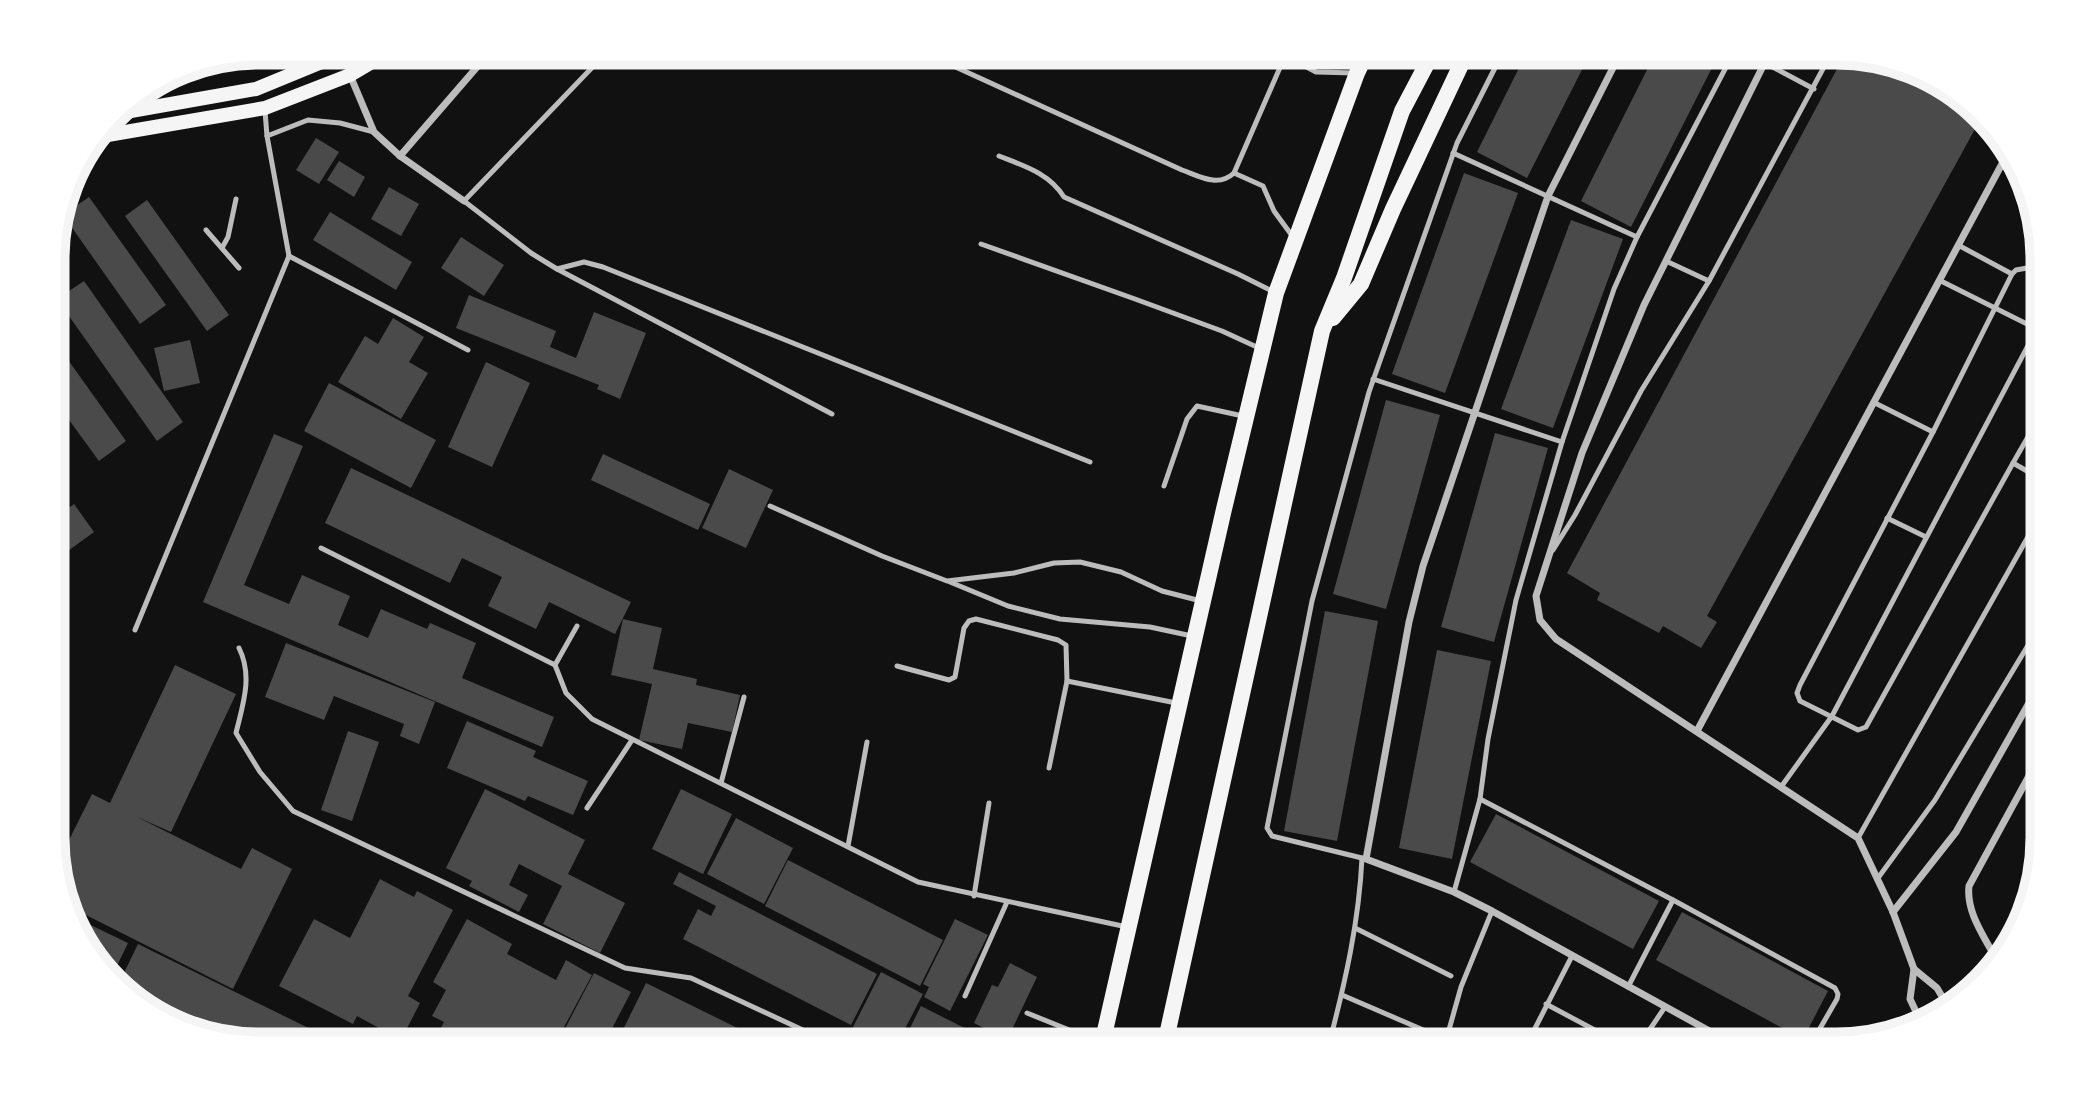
<svg xmlns="http://www.w3.org/2000/svg" width="2095" height="1097" viewBox="0 0 2095 1097" font-family="Bitter,serif">
  <style>
    .building { fill: #4a4a4a }
    .lines { fill: none; stroke-linecap: round; stroke-linejoin: round }
    .service { stroke: #bcbcbc; stroke-width: 5 }
    .minor { stroke: #bcbcbc; stroke-width: 7 }
    .secondary { stroke: #f5f5f5; stroke-width: 14 }
    .trunk { stroke: #f5f5f5; stroke-width: 16 }
    .rim { fill: none; stroke: #f5f5f5; stroke-width: 9 }
  </style>
  <rect width="100%" height="100%" fill="#111"/>
  <g class="building">
    <path d="M 1527,52 L 1591,52 L 1527,178 L 1477,152 Z"/>
    <path d="M 1656,52 L 1720,52 L 1631,227 L 1581,201 Z"/>
    <path d="M 1845,54 L 1928,74 L 1980,120 L 1707,616 L 1717,622 L 1701,648 L 1663,626 L 1659,633 L 1597,600 L 1600,593 L 1567,573 Z"/>
    <path d="M 316,138 L 339,152 L 319,184 L 296,170 Z"/>
    <path d="M 339,161 L 365,177 L 354,197 L 327,180 Z"/>
    <path d="M 1464,173 L 1518,193 L 1445,393 L 1392,374 Z"/>
    <path d="M 389,187 L 419,204 L 401,236 L 371,219 Z"/>
    <path d="M 89,197 L 166,305 L 140,324 L 63,215 Z"/>
    <path d="M 147,200 L 229,315 L 207,331 L 125,216 Z"/>
    <path d="M 330,212 L 412,262 L 396,290 L 313,240 Z"/>
    <path d="M 1571,220 L 1623,239 L 1553,428 L 1501,409 Z"/>
    <path d="M 461,237 L 504,265 L 484,296 L 441,268 Z"/>
    <path d="M 84,281 L 183,422 L 157,441 L 57,299 Z"/>
    <path d="M 469,295 L 556,331 L 550,347 L 576,358 L 594,312 L 646,333 L 620,399 L 597,389 L 599,385 L 456,328 Z"/>
    <path d="M 393,318 L 424,337 L 409,362 L 428,373 L 401,419 L 338,382 L 365,336 L 378,344 Z"/>
    <path d="M 53,339 L 126,441 L 99,461 L 53,398 Z"/>
    <path d="M 190,340 L 200,383 L 164,391 L 154,348 Z"/>
    <path d="M 486,362 L 530,383 L 492,467 L 448,447 Z"/>
    <path d="M 329,383 L 436,440 L 411,488 L 304,431 Z"/>
    <path d="M 1386,400 L 1440,415 L 1386,609 L 1333,594 Z"/>
    <path d="M 1495,433 L 1548,448 L 1494,642 L 1441,627 Z"/>
    <path d="M 274,434 L 303,446 L 244,585 L 289,604 L 302,575 L 350,596 L 338,625 L 368,638 L 381,609 L 427,629 L 430,623 L 476,643 L 462,678 L 554,717 L 542,747 L 203,602 Z"/>
    <path d="M 603,454 L 710,504 L 698,530 L 591,480 Z"/>
    <path d="M 351,468 L 631,602 L 615,634 L 549,602 L 536,629 L 488,606 L 502,577 L 462,558 L 450,583 L 325,523 Z"/>
    <path d="M 729,469 L 773,490 L 746,548 L 702,528 Z"/>
    <path d="M 74,504 L 94,532 L 54,561 L 54,519 Z"/>
    <path d="M 1325,611 L 1378,621 L 1337,841 L 1284,831 Z"/>
    <path d="M 623,619 L 662,628 L 653,669 L 697,679 L 696,685 L 740,695 L 732,732 L 688,723 L 682,749 L 639,740 L 652,684 L 611,675 Z"/>
    <path d="M 286,643 L 435,702 L 419,744 L 400,736 L 404,724 L 334,696 L 324,720 L 265,697 Z"/>
    <path d="M 1437,650 L 1491,661 L 1452,859 L 1399,848 Z"/>
    <path d="M 175,665 L 236,694 L 171,832 L 137,817 L 241,869 L 252,848 L 292,869 L 233,989 L 72,908 L 55,868 L 92,794 L 110,803 Z"/>
    <path d="M 467,721 L 536,751 L 533,757 L 588,781 L 573,815 L 528,796 L 525,801 L 447,768 Z"/>
    <path d="M 348,731 L 379,742 L 352,821 L 321,810 Z"/>
    <path d="M 485,789 L 585,840 L 568,874 L 625,903 L 600,953 L 543,924 L 562,886 L 519,864 L 509,885 L 528,895 L 519,912 L 469,886 L 472,881 L 446,868 Z"/>
    <path d="M 681,789 L 732,814 L 703,874 L 652,849 Z"/>
    <path d="M 1496,814 L 1659,901 L 1633,949 L 1470,862 Z"/>
    <path d="M 736,818 L 793,848 L 764,904 L 707,874 Z"/>
    <path d="M 788,860 L 943,940 L 920,986 L 765,906 Z"/>
    <path d="M 679,872 L 877,974 L 851,1025 L 683,939 L 698,909 L 711,916 L 716,906 L 673,884 Z"/>
    <path d="M 380,879 L 414,897 L 417,891 L 453,910 L 408,996 L 420,1003 L 401,1040 L 357,1016 L 353,1024 L 279,986 L 314,919 L 350,938 Z"/>
    <path d="M 1682,912 L 1828,991 L 1803,1039 L 1656,960 Z"/>
    <path d="M 76,918 L 128,943 L 115,970 L 93,960 Z"/>
    <path d="M 467,919 L 512,944 L 507,954 L 556,980 L 566,960 L 592,975 L 555,1044 L 485,1044 L 466,1035 L 461,1044 L 432,1044 L 444,1022 L 432,1016 L 446,990 L 433,982 Z"/>
    <path d="M 955,919 L 988,935 L 950,1011 L 924,997 L 929,987 L 923,984 Z"/>
    <path d="M 138,944 L 341,1044 L 258,1044 L 209,1033 L 133,995 L 119,983 Z"/>
    <path d="M 1010,963 L 1037,977 L 1007,1040 L 974,1023 L 992,985 L 998,987 Z"/>
    <path d="M 881,972 L 923,994 L 897,1044 L 881,1044 L 852,1029 Z"/>
    <path d="M 594,973 L 631,992 L 604,1044 L 557,1044 Z"/>
    <path d="M 646,983 L 770,1044 L 622,1044 L 617,1042 Z"/>
    <path d="M 921,1006 L 996,1044 L 902,1044 Z"/>
  </g>
  <g class="lines">
    <g class="service">
      <path d="M 925,52 L 944,59"/>
      <path d="M 942,52 L 944,59 L 949,64 L 1182,170 C 1199,176 1218,188 1234,173 L 1285,56"/>
      <path d="M 1278,52 L 1316,72 L 1354,73"/>
      <path d="M 1765,63 L 1814,89"/>
      <path d="M 265,111 L 267,136 L 289,256"/>
      <path d="M 267,136 L 308,120 L 340,123 L 374,132"/>
      <path d="M 1453,153 L 1637,237"/>
      <path d="M 999,156 C 1024,166 1049,173 1064,197 L 1238,274 L 1274,292"/>
      <path d="M 1234,173 L 1263,186 L 1274,211 L 1293,237"/>
      <path d="M 206,230 L 239,268"/>
      <path d="M 981,244 L 1135,299 L 1222,331 L 1259,348"/>
      <path d="M 1958,245 L 2012,274"/>
      <path d="M 222,248 L 228,237 L 236,199"/>
      <path d="M 289,256 L 468,350"/>
      <path d="M 1666,261 L 1709,281"/>
      <path d="M 557,269 L 531,253 L 464,201 L 607,52"/>
      <path d="M 1939,280 L 2041,331"/>
      <path d="M 1373,379 L 1562,442"/>
      <path d="M 1873,402 L 1933,432"/>
      <path d="M 832,414 L 557,269 L 584,262 L 603,267 L 1090,462"/>
      <path d="M 2041,414 L 2013,463 L 2041,479"/>
      <path d="M 2013,463 L 1866,727 L 1858,730 L 1800,701 L 1797,693 L 1800,685 L 1933,432 L 2012,274 L 2016,270 L 2027,268 L 2041,276"/>
      <path d="M 1164,486 L 1187,419 L 1197,406 L 1243,416"/>
      <path d="M 770,506 L 882,556 L 947,581 L 1014,573 L 1054,563 L 1080,562 L 1121,572 L 1162,591 L 1201,601"/>
      <path d="M 1887,518 L 1926,537"/>
      <path d="M 321,548 L 555,665"/>
      <path d="M 1553,550 L 1575,515 L 1641,391 L 1709,281 L 1832,52"/>
      <path d="M 950,582 L 1008,606 L 1060,619 L 1150,627 L 1192,636"/>
      <path d="M 577,626 L 555,665 L 566,693 L 592,719 L 918,882 L 1127,927"/>
      <path d="M 135,630 L 289,256"/>
      <path d="M 239,648 C 253,676 243,704 236,733 L 260,772 L 293,811 L 625,968 L 691,978 L 833,1044"/>
      <path d="M 897,666 L 949,680 L 955,677 L 964,628 L 969,621 L 976,619 L 1058,640 L 1066,645 L 1067,681"/>
      <path d="M 1049,768 L 1067,681 L 1176,703"/>
      <path d="M 721,783 L 744,697"/>
      <path d="M 1781,787 L 1832,716 L 2041,321"/>
      <path d="M 1480,799 L 1673,900 L 1835,988 L 1838,994 L 1837,999 L 1811,1044"/>
      <path d="M 587,808 L 632,740"/>
      <path d="M 1858,838 L 2042,512"/>
      <path d="M 848,846 L 867,742"/>
      <path d="M 1366,859 L 1272,836 L 1267,828 L 1312,601 L 1369,392 L 1457,143 L 1503,52"/>
      <path d="M 1878,878 L 1935,800 L 2042,622"/>
      <path d="M 1454,892 L 1480,799 L 1488,739 L 1516,600 L 1562,442 L 1614,289 L 1637,237 L 1734,52"/>
      <path d="M 974,896 L 989,803"/>
      <path d="M 1355,928 L 1451,976"/>
      <path d="M 1628,987 L 1673,900"/>
      <path d="M 1342,995 L 1428,1032"/>
      <path d="M 965,996 L 1007,902"/>
      <path d="M 1546,1004 L 1621,1044"/>
      <path d="M 1027,1013 L 1099,1042"/>
      <path d="M 1329,1044 C 1345,983 1359,922 1362,858"/>
      <path d="M 1445,1044 L 1461,987 L 1492,911"/>
      <path d="M 1527,1044 L 1572,956"/>
      <path d="M 1640,1044 L 1665,1007"/>
    </g>
    <g class="minor">
      <path d="M 1621,52 L 1548,196 L 1423,566 L 1409,622 L 1366,859 L 1454,892 L 1492,911 L 1733,1044"/>
      <path d="M 1770,52 L 1644,305 L 1582,453 L 1536,596 L 1540,620 L 1556,639 L 1858,838 L 1893,912 L 1914,969 L 1937,988 L 1950,1010"/>
      <path d="M 350,75 L 374,132 L 400,156 L 464,201"/>
      <path d="M 400,156 L 490,52"/>
      <path d="M 1697,731 L 2010,149"/>
      <path d="M 1893,912 L 1956,832 L 2042,680"/>
      <path d="M 1996,959 C 1984,936 1966,912 1969,886 L 2042,752"/>
      <path d="M 1914,969 L 1910,999 L 1920,1020"/>
      <path d="M 1172,1030 L 1177,1044"/>
    </g>
    <g class="secondary">
      <path d="M 114,114 L 256,89 L 346,52"/>
      <path d="M 96,137 L 265,108 L 350,75 L 389,52"/>
    </g>
    <g class="trunk">
      <path d="M 1333,318 L 1361,284 L 1393,209 L 1467,52"/>
      <path d="M 1102,1044 L 1224,509 L 1276,293 L 1357,73 L 1367,52"/>
      <path d="M 1165,1044 L 1322,331 L 1344,278 L 1402,111 L 1433,52"/>
    </g>
  </g>
  <path d="M0 0H2095V1097H0ZM259 65H1836A194 194 0 0 1 2030 259V838A194 194 0 0 1 1836 1032H259A194 194 0 0 1 65 838V259A194 194 0 0 1 259 65Z" fill="#fff" fill-rule="evenodd"/>
  <path class="rim" d="M259 65H1836A194 194 0 0 1 2030 259V838A194 194 0 0 1 1836 1032H259A194 194 0 0 1 65 838V259A194 194 0 0 1 259 65Z"/>
</svg>
